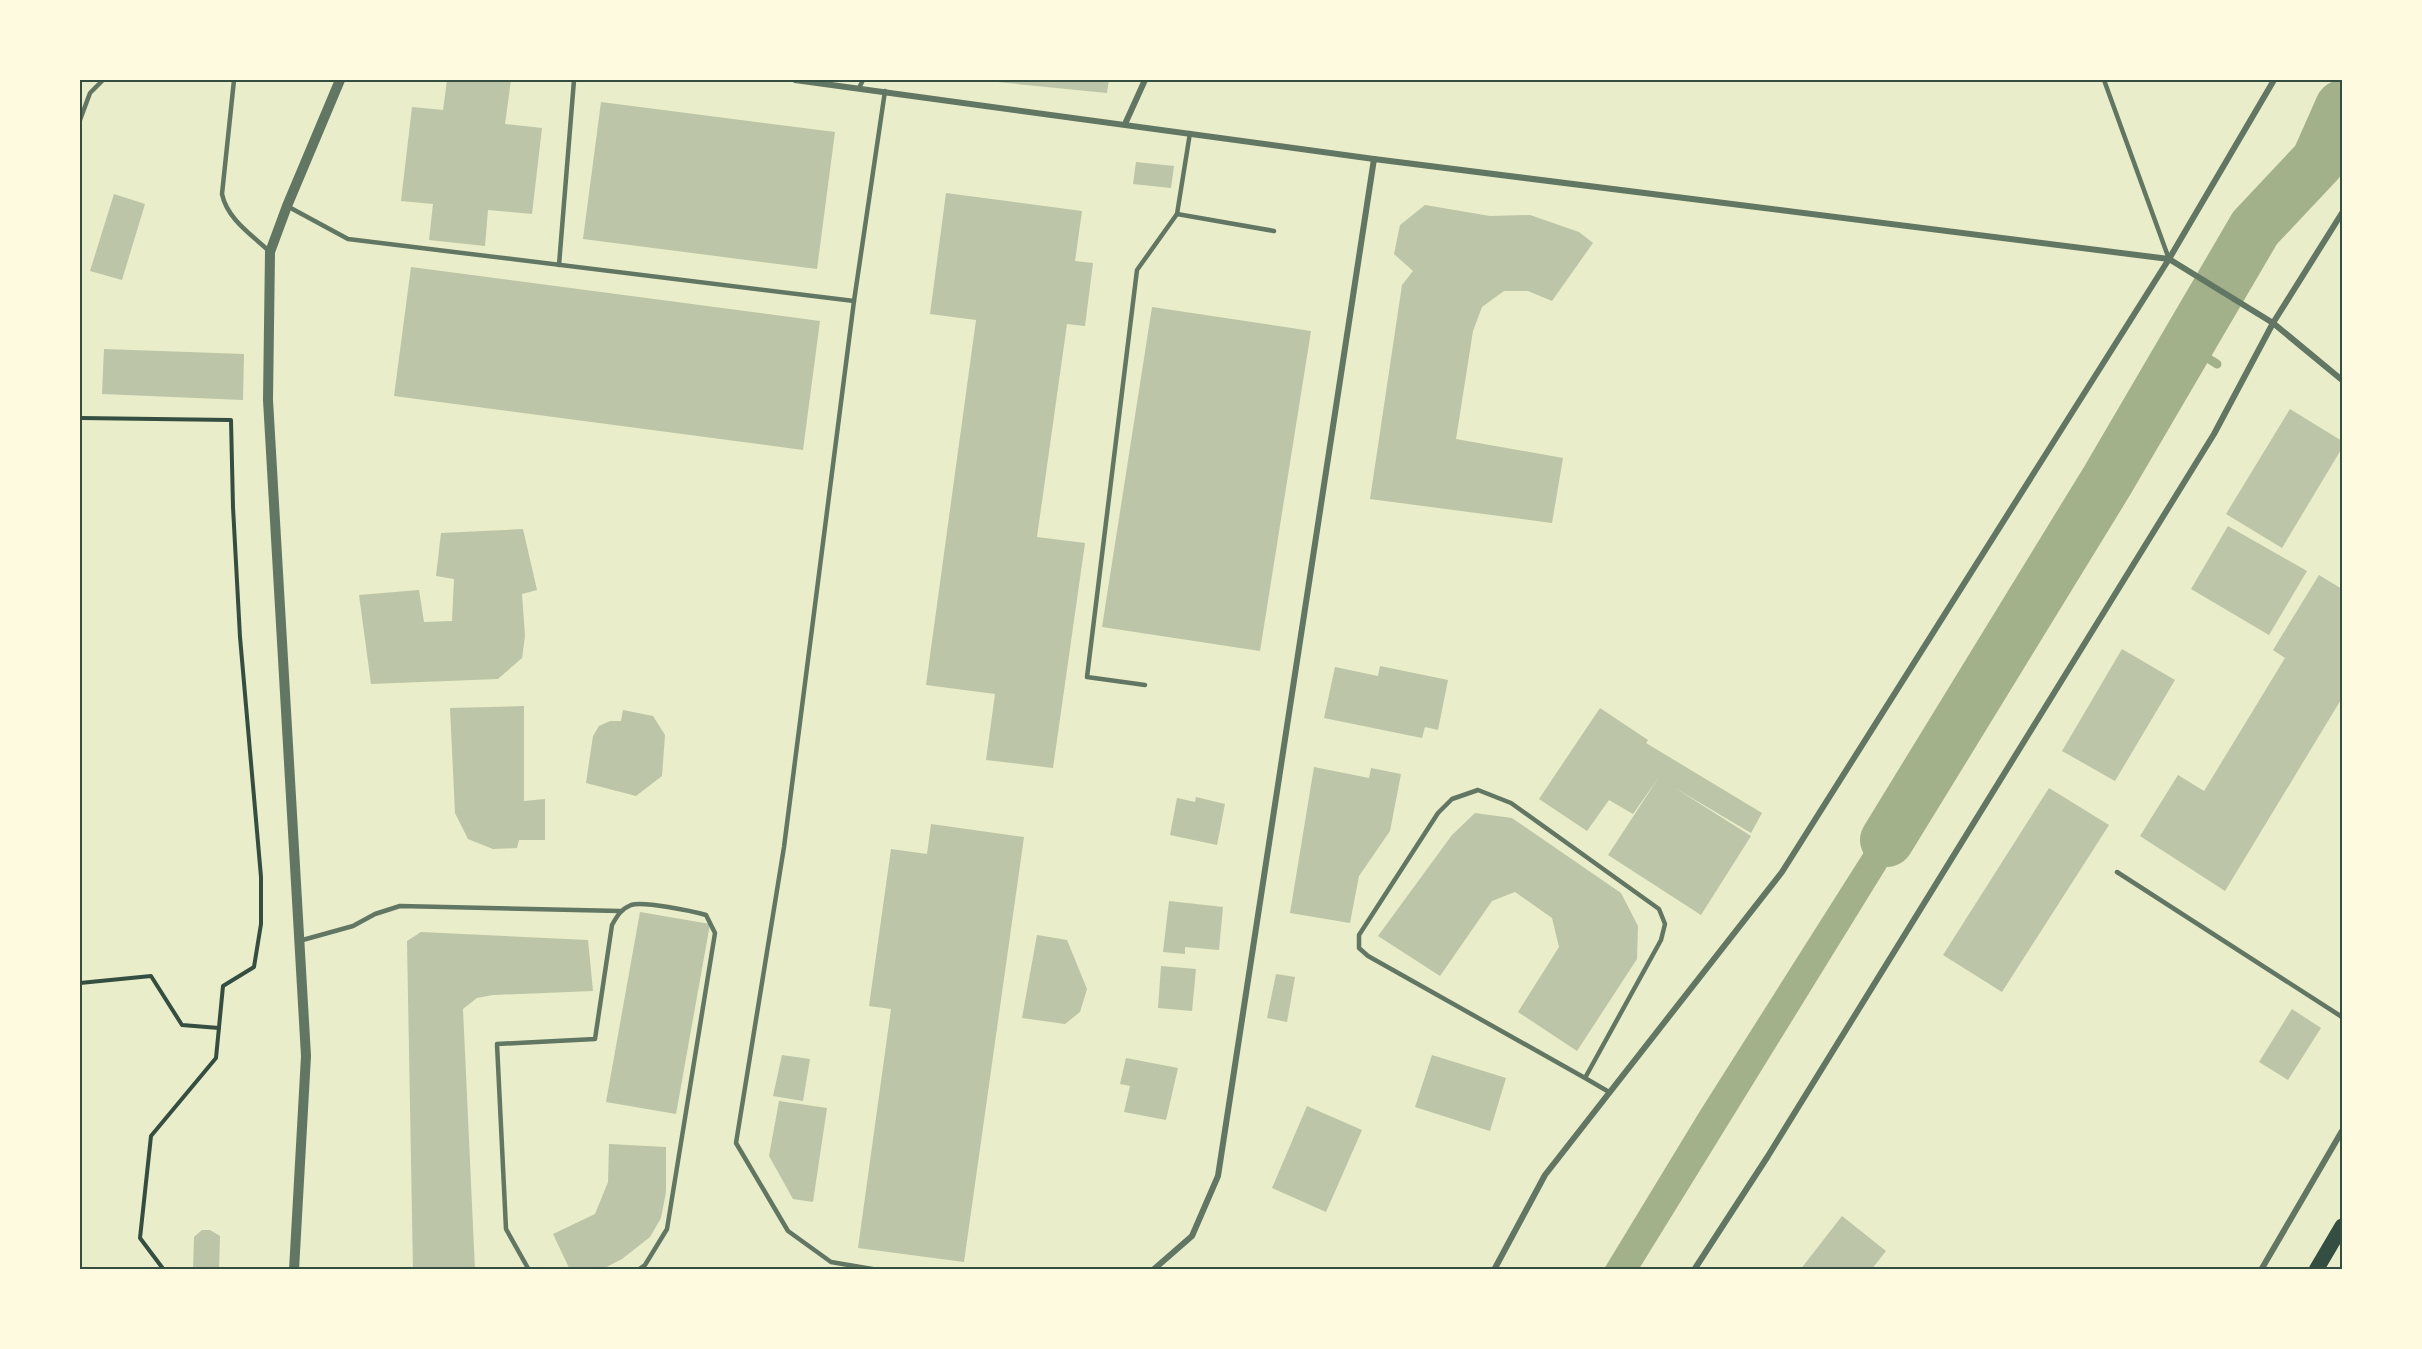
<svg xmlns="http://www.w3.org/2000/svg" width="2422" height="1349" viewBox="0 0 2422 1349" font-family="'Fira Sans',sans-serif">
  <style>
    .water { fill: #a3b18a }
    .lines { fill: none; stroke-linecap: round; stroke-linejoin: round }
    .stream { stroke: #a3b18a; stroke-width: 9 }
    .river { stroke: #a3b18a; stroke-width: 54 }
    .building { fill: #bcc5a7 }
    .path { stroke: #344e41; stroke-width: 4 }
    .service { stroke: #617663; stroke-width: 4.5 }
    .minor { stroke: #617663; stroke-width: 6 }
    .tertiary { stroke: #617663; stroke-width: 10 }
    .primary { stroke: #344e41; stroke-width: 15 }
    .neatline { fill: none; stroke: #344e41; stroke-width: 2 }
  </style>
  <rect width="100%" height="100%" fill="#e9edc9"/>
  <path class="water" d="M 1916,770 L 1938,784 L 1639,1269 L 1604,1269 L 1700,1111 Z"/>
  <g class="lines">
    <path class="stream" d="M 2187,345 L 2217,364"/>
    <path class="river" d="M 1887,840 L 2107,481 L 2255,228 L 2318,161 L 2342,107"/>
  </g>
  <g class="building">
    <path d="M 447,80 L 511,80 L 505,124 L 542,128 L 532,214 L 488,210 L 485,246 L 429,240 L 433,204 L 401,201 L 412,107 L 443,110 Z"/>
    <path d="M 977,80 L 1109,80 L 1107,93 Z"/>
    <path d="M 601,102 L 835,132 L 817,269 L 583,239 Z"/>
    <path d="M 1136,162 L 1174,166 L 1171,188 L 1133,184 Z"/>
    <path d="M 946,193 L 1082,211 L 1075,261 L 1093,263 L 1085,326 L 1067,324 L 1037,537 L 1085,543 L 1053,768 L 986,760 L 995,694 L 926,685 L 976,320 L 930,314 Z"/>
    <path d="M 114,194 L 145,204 L 122,280 L 90,271 Z"/>
    <path d="M 1425,205 L 1490,216 L 1530,215 L 1579,232 L 1593,243 L 1552,301 L 1528,291 L 1504,291 L 1482,307 L 1473,331 L 1456,439 L 1563,458 L 1552,523 L 1370,499 L 1402,285 L 1413,271 L 1394,254 L 1400,225 Z"/>
    <path d="M 411,267 L 820,321 L 803,450 L 394,396 Z"/>
    <path d="M 1152,307 L 1311,331 L 1260,651 L 1102,627 Z"/>
    <path d="M 104,349 L 244,354 L 243,400 L 102,394 Z"/>
    <path d="M 2290,409 L 2342,441 L 2342,448 L 2282,548 L 2226,514 Z"/>
    <path d="M 2228,526 L 2307,571 L 2269,635 L 2191,589 Z"/>
    <path d="M 523,529 L 537,590 L 522,594 L 525,636 L 522,658 L 498,679 L 371,684 L 359,595 L 419,590 L 424,622 L 452,621 L 454,579 L 436,576 L 441,533 Z"/>
    <path d="M 2319,575 L 2342,589 L 2342,698 L 2225,891 L 2140,836 L 2178,775 L 2204,791 L 2285,658 L 2273,650 Z"/>
    <path d="M 2122,649 L 2175,680 L 2115,781 L 2062,751 Z"/>
    <path d="M 1380,666 L 1448,680 L 1438,730 L 1425,727 L 1422,738 L 1324,718 L 1335,667 L 1378,676 Z"/>
    <path d="M 524,706 L 524,801 L 545,799 L 545,840 L 519,840 L 517,848 L 493,849 L 468,839 L 455,813 L 450,708 Z"/>
    <path d="M 1600,708 L 1648,740 L 1646,743 L 1762,813 L 1751,833 L 1675,788 L 1751,836 L 1701,915 L 1608,855 L 1659,777 L 1633,814 L 1609,800 L 1587,831 L 1539,799 Z"/>
    <path d="M 623,710 L 653,716 L 665,735 L 662,776 L 636,796 L 586,783 L 593,736 L 599,726 L 610,721 L 621,721 Z"/>
    <path d="M 1314,767 L 1369,778 L 1371,768 L 1401,774 L 1390,831 L 1359,876 L 1350,923 L 1290,913 Z"/>
    <path d="M 2049,788 L 2109,825 L 2002,992 L 1943,955 Z"/>
    <path d="M 1196,797 L 1225,804 L 1217,845 L 1170,835 L 1177,798 L 1195,802 Z"/>
    <path d="M 1475,813 L 1512,818 L 1621,893 L 1638,926 L 1637,959 L 1577,1051 L 1518,1012 L 1559,947 L 1552,918 L 1515,892 L 1492,901 L 1440,976 L 1378,936 L 1452,835 Z"/>
    <path d="M 931,824 L 1024,837 L 964,1262 L 858,1248 L 891,1009 L 869,1006 L 891,849 L 927,854 Z"/>
    <path d="M 1169,901 L 1223,907 L 1219,950 L 1185,947 L 1185,954 L 1163,952 Z"/>
    <path d="M 640,912 L 710,924 L 676,1114 L 606,1102 Z"/>
    <path d="M 421,932 L 588,940 L 593,991 L 493,995 L 477,998 L 463,1009 L 475,1270 L 413,1270 L 407,941 Z"/>
    <path d="M 1037,935 L 1067,940 L 1087,989 L 1080,1012 L 1065,1024 L 1022,1018 Z"/>
    <path d="M 1161,966 L 1196,969 L 1192,1011 L 1158,1008 Z"/>
    <path d="M 1276,974 L 1295,977 L 1287,1022 L 1267,1018 Z"/>
    <path d="M 2292,1009 L 2321,1028 L 2288,1080 L 2259,1062 Z"/>
    <path d="M 782,1055 L 810,1059 L 803,1101 L 773,1096 Z"/>
    <path d="M 1432,1055 L 1506,1078 L 1490,1131 L 1415,1107 Z"/>
    <path d="M 1126,1058 L 1178,1068 L 1166,1120 L 1124,1112 L 1130,1086 L 1120,1084 Z"/>
    <path d="M 779,1101 L 827,1108 L 813,1202 L 793,1199 L 769,1156 Z"/>
    <path d="M 1307,1106 L 1362,1130 L 1326,1212 L 1272,1188 Z"/>
    <path d="M 609,1144 L 666,1147 L 666,1192 L 661,1218 L 650,1237 L 622,1259 L 601,1270 L 570,1270 L 553,1234 L 595,1214 L 608,1182 Z"/>
    <path d="M 1842,1216 L 1886,1251 L 1871,1270 L 1800,1270 Z"/>
    <path d="M 202,1230 L 210,1230 L 220,1236 L 219,1270 L 193,1270 L 194,1237 Z"/>
  </g>
  <g class="lines">
    <g class="path">
      <path d="M 80,418 L 231,420 L 233,507 L 240,637 L 261,877 L 261,924 L 254,967 L 223,986 L 216,1058 L 151,1136 L 140,1238 L 164,1270"/>
      <path d="M 80,983 L 151,976 L 182,1025 L 219,1028"/>
    </g>
    <g class="service">
      <path d="M 234,80 L 222,194 C 227,219 252,235 270,252"/>
      <path d="M 2104,80 L 2169,259"/>
      <path d="M 859,88 L 863,80"/>
      <path d="M 80,120 L 90,93 L 103,80"/>
      <path d="M 287,206 L 348,239 L 854,301"/>
      <path d="M 1177,214 L 1274,231"/>
      <path d="M 559,265 L 574,80"/>
      <path d="M 1145,685 L 1087,677 L 1137,270 L 1177,214 L 1190,133"/>
      <path d="M 2117,872 L 2342,1017"/>
      <path d="M 299,941 L 353,926 L 375,914 L 400,906 L 620,911"/>
      <path d="M 1585,1078 L 1661,940 L 1665,924 L 1659,909 L 1511,803 L 1478,790 L 1452,799 L 1438,813 L 1359,935 L 1359,948 L 1368,956 L 1585,1078 L 1609,1092"/>
      <path d="M 529,1270 L 506,1229 L 497,1044 L 595,1039 L 612,925 C 617,916 621,909 631,905 C 644,901 692,911 706,915 L 715,933 L 667,1229 L 645,1265 L 638,1270"/>
      <path d="M 878,1270 L 831,1262 L 788,1231 L 736,1143 L 784,847 L 854,301 L 885,91"/>
    </g>
    <g class="minor">
      <path d="M 795,80 L 1374,159 L 2169,259 L 2273,323 L 2342,380"/>
      <path d="M 1125,124 L 1145,80"/>
      <path d="M 1153,1270 L 1192,1236 L 1218,1176 L 1374,159"/>
      <path d="M 1494,1270 L 1545,1175 L 1782,872 L 2169,259 L 2274,80"/>
      <path d="M 1694,1270 L 1768,1156 L 2214,434 L 2273,323 L 2342,213"/>
      <path d="M 2261,1270 L 2342,1131"/>
    </g>
    <path class="tertiary" d="M 294,1270 L 306,1056 L 268,400 L 270,252 L 287,206 L 340,80"/>
    <path class="primary" d="M 2316,1270 L 2342,1226"/>
  </g>
  <rect width="2422" height="1349" fill="none" stroke="#fefae0" stroke-width="162"/>
  <rect x="81" y="81" width="2260" height="1187" class="neatline"/>
</svg>
